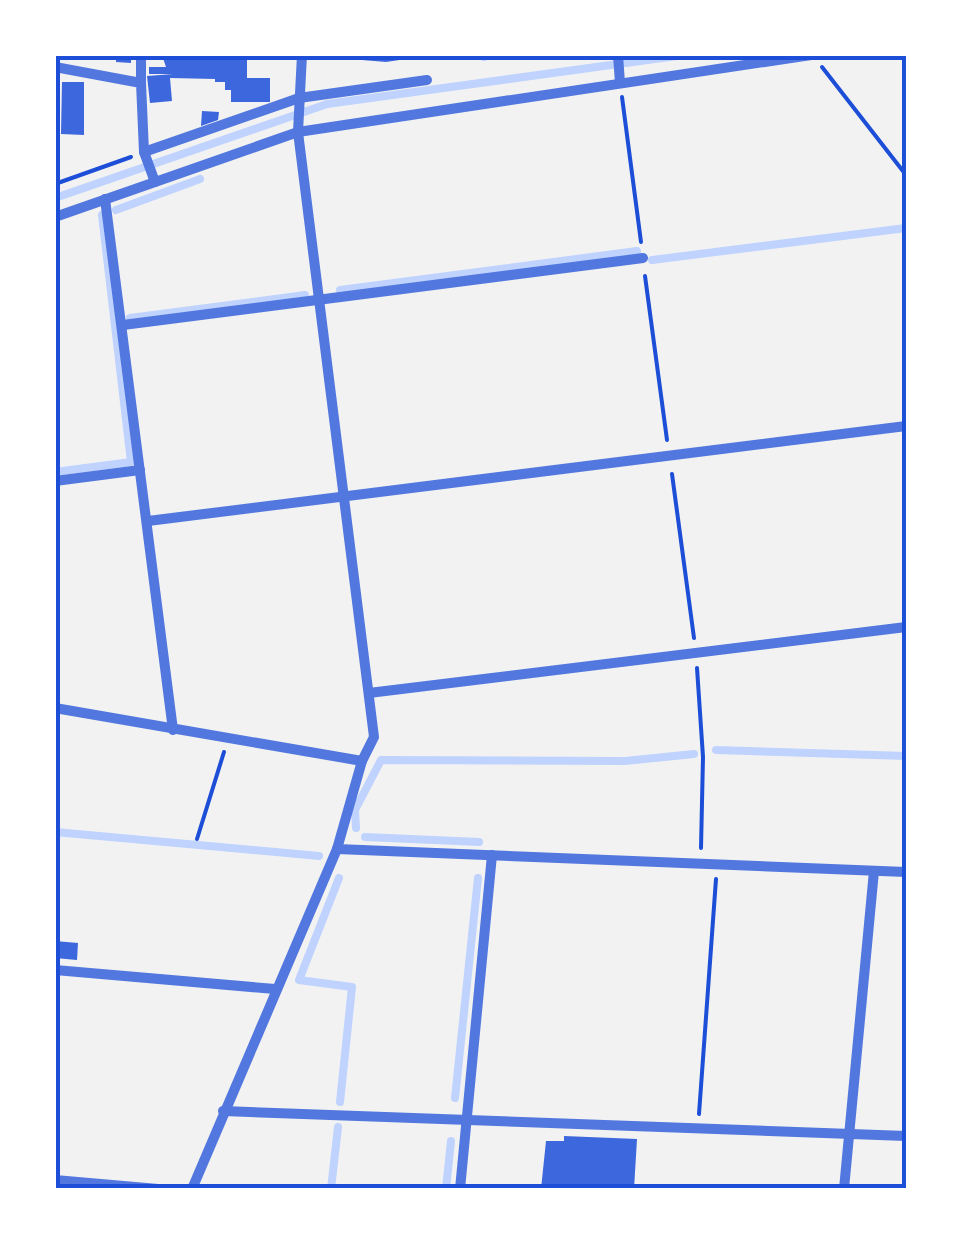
<svg xmlns="http://www.w3.org/2000/svg" width="961" height="1244" viewBox="0 0 961 1244" font-family="'Archivo Narrow',sans-serif">
  <style>
    .lines { fill: none; stroke-linecap: round; stroke-linejoin: round }
    .stream { stroke: #bfd3fe; stroke-width: 8 }
    .building { fill: #3d67dc }
    .path { stroke: #1d4ed8; stroke-width: 4 }
    .minor { stroke: #5277de; stroke-width: 10 }
    .neatline { fill: none; stroke: #1d4ed8; stroke-width: 4 }
  </style>
  <rect width="100%" height="100%" fill="#f2f2f2"/>
  <g class="lines">
    <g class="stream">
      <path d="M 484,55 L 484,57"/>
      <path d="M 55,198 L 327,104 L 684,55"/>
      <path d="M 116,210 L 200,179"/>
      <path d="M 652,260 L 906,228"/>
      <path d="M 340,290 L 637,251"/>
      <path d="M 130,318 L 305,295"/>
      <path d="M 55,472 L 131,462 L 102,215"/>
      <path d="M 716,750 L 906,756"/>
      <path d="M 356,828 L 355,810 L 381,760 L 625,761 L 694,754"/>
      <path d="M 55,832 L 319,856"/>
      <path d="M 365,837 L 479,842"/>
      <path d="M 339,878 L 299,980 L 352,987 L 340,1102"/>
      <path d="M 455,1098 L 478,878"/>
      <path d="M 331,1189 L 338,1127"/>
      <path d="M 446,1189 L 451,1141"/>
    </g>
  </g>
  <g class="building">
    <path d="M 116,55 L 131,55 L 131,63 L 116,62 Z"/>
    <path d="M 162,55 L 252,55 L 247,59 L 247,78 L 270,78 L 270,102 L 231,102 L 231,90 L 225,90 L 225,82 L 215,82 L 215,79 L 170,78 L 172,101 L 150,103 L 147,76 L 173,74 L 149,74 L 149,67 L 166,67 Z"/>
    <path d="M 362,55 L 406,55 L 406,59 L 386,62 L 362,60 Z"/>
    <path d="M 62,82 L 84,82 L 84,135 L 61,134 Z"/>
    <path d="M 202,111 L 219,112 L 218,120 L 201,126 Z"/>
    <path d="M 55,941 L 78,943 L 77,960 L 55,958 Z"/>
    <path d="M 564,1136 L 637,1139 L 634,1189 L 541,1189 L 546,1141 L 564,1141 Z"/>
  </g>
  <g class="lines">
    <g class="path">
      <path d="M 822,67 L 906,175"/>
      <path d="M 622,97 L 641,242"/>
      <path d="M 55,184 L 131,157"/>
      <path d="M 645,276 L 667,440"/>
      <path d="M 672,474 L 694,638"/>
      <path d="M 697,668 L 703,757 L 701,848"/>
      <path d="M 197,839 L 224,752"/>
      <path d="M 699,1114 L 716,879"/>
    </g>
    <g class="minor">
      <path d="M 141,55 L 141,83"/>
      <path d="M 618,55 L 620,83"/>
      <path d="M 55,67 L 141,83 L 144,152 L 155,182"/>
      <path d="M 144,152 L 299,98 L 427,80"/>
      <path d="M 105,199 L 173,730"/>
      <path d="M 55,217 L 298,132 L 811,55"/>
      <path d="M 123,325 L 643,258"/>
      <path d="M 55,481 L 140,470"/>
      <path d="M 148,521 L 906,426"/>
      <path d="M 369,693 L 906,627"/>
      <path d="M 55,708 L 362,761"/>
      <path d="M 337,849 L 906,872"/>
      <path d="M 55,970 L 275,989"/>
      <path d="M 223,1111 L 906,1136"/>
      <path d="M 55,1180 L 158,1189"/>
      <path d="M 192,1189 L 337,849 L 362,761 L 374,737 L 298,132 L 302,55"/>
      <path d="M 460,1189 L 492,855"/>
      <path d="M 844,1189 L 874,871"/>
    </g>
  </g>
  <rect width="961" height="1244" fill="none" stroke="#ffffff" stroke-width="115"/>
  <rect x="58" y="58" width="846" height="1128" class="neatline"/>
</svg>
